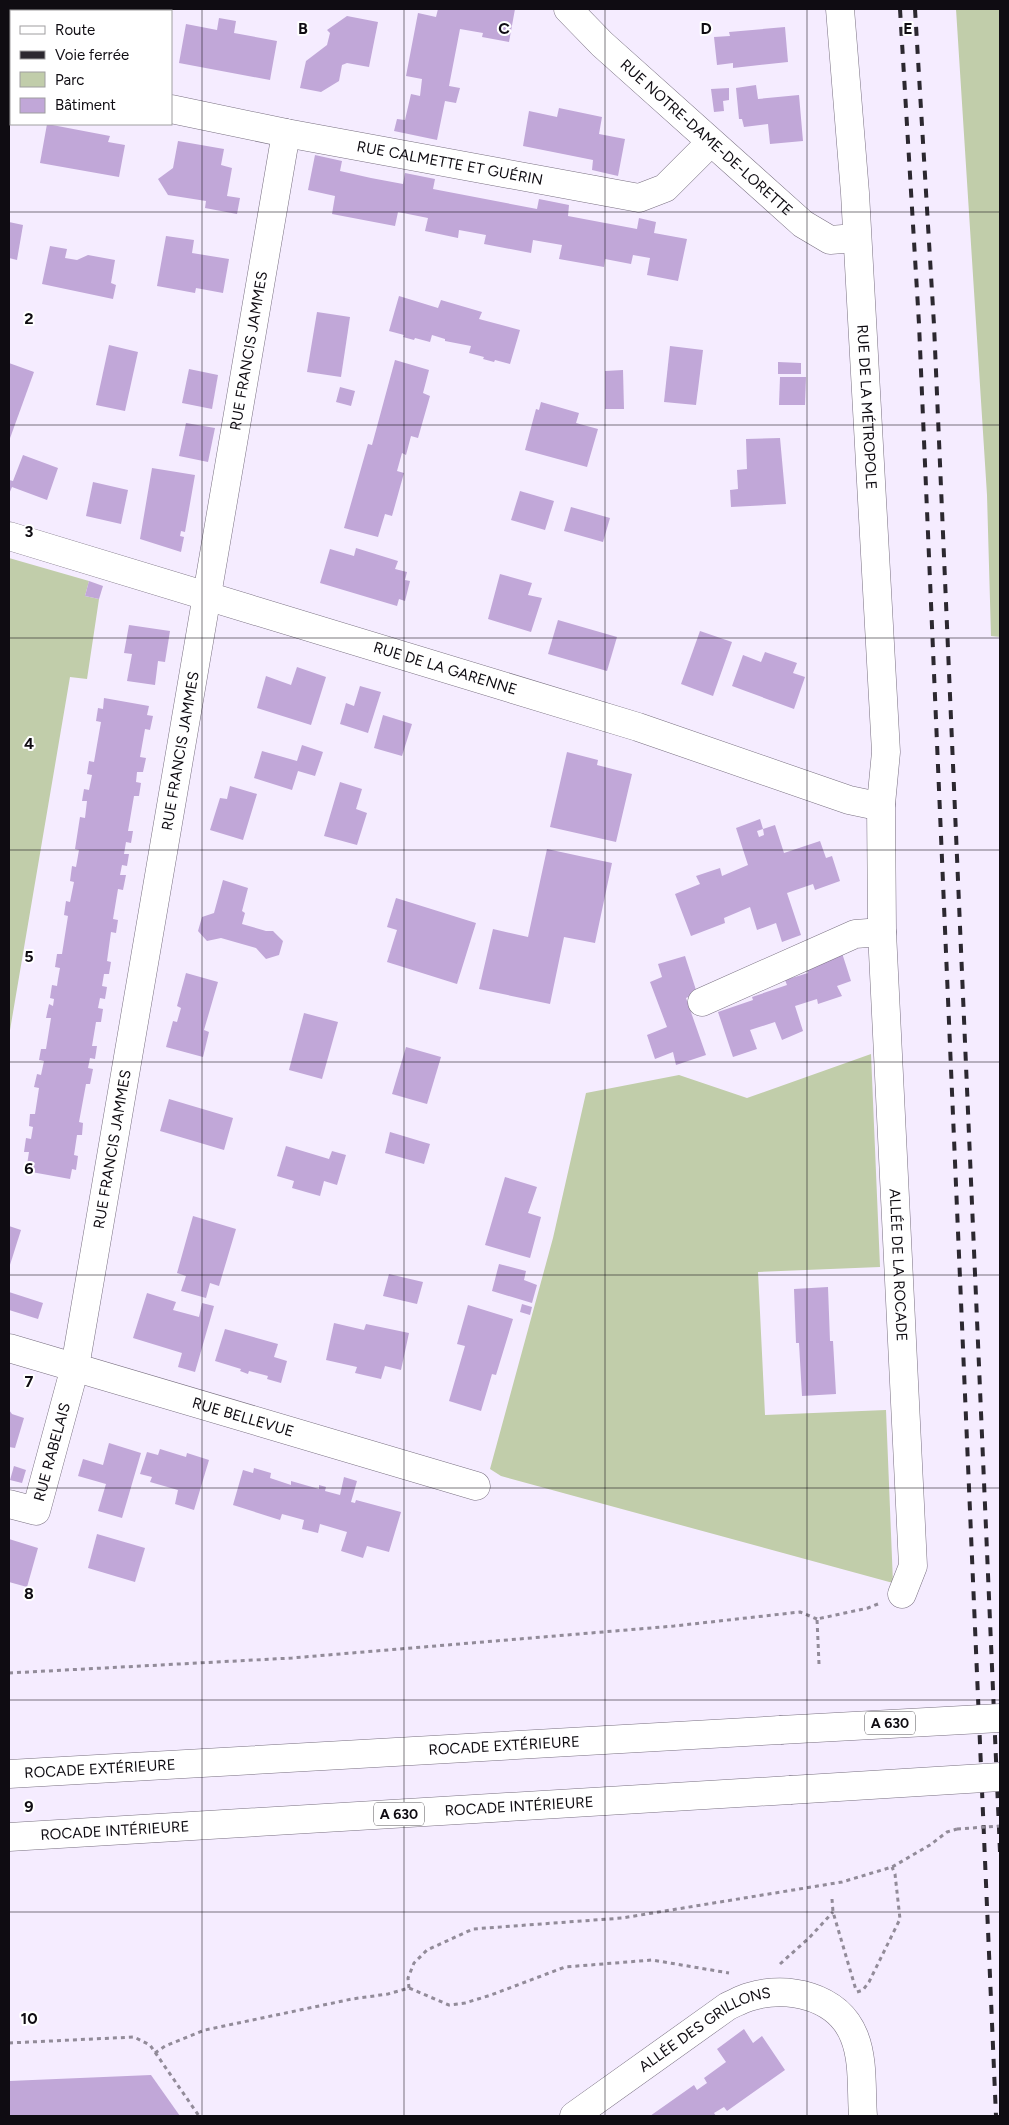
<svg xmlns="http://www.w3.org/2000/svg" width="1009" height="2125" viewBox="0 0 1009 2125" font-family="Figtree,sans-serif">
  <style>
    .green { fill: #c1cdaa }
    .building { fill: #c1a7d8 }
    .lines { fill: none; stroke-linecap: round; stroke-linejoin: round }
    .minor-casing { stroke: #797081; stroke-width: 29 }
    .motorway-casing { stroke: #797081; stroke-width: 29 }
    .path { stroke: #928b99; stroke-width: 3; stroke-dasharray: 4 4; stroke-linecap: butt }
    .minor { stroke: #fff; stroke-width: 28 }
    .motorway { stroke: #fff; stroke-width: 28 }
    .rail { stroke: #2c2830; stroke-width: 4; stroke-dasharray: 9 9; stroke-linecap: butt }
    .motorway-bridge-casing { stroke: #797081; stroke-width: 29; stroke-linecap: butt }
    .path-bridge { stroke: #928b99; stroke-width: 3; stroke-dasharray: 4 4; stroke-linecap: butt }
    .motorway-bridge { stroke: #fff; stroke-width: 28 }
    .grid { fill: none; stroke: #0f0c12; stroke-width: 1; stroke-opacity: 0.55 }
    .labels { text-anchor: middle; stroke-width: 4; stroke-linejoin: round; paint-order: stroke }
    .shield { fill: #fff; stroke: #575559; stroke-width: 1 }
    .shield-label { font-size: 14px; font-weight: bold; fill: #0f0c12 }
    .street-label { font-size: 15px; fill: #0f0c12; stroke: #fff }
    .grid-label { font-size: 16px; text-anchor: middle; font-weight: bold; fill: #0f0c12; stroke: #fff; stroke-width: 4; stroke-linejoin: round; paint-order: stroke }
  </style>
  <rect width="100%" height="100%" fill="#f5ecff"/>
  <g class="green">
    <path d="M 956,9 L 1000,9 L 1000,637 L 991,636 L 987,495 Z"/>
    <path d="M 9,558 L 89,581 L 85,596 L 99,599 L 87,679 L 70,677 L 9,1036 Z"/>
    <path d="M 871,1054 L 880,1267 L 758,1272 L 765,1415 L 886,1410 L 893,1583 L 501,1476 L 490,1469 L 553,1238 L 586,1093 L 679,1075 L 747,1098 Z"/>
  </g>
  <g class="building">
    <path d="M 42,9 L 87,9 L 87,11 L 41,11 Z"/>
    <path d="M 438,9 L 515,9 L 509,42 L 482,37 L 483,33 L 460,29 L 449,86 L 460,88 L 456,103 L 445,101 L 437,140 L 394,131 L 397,119 L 405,120 L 411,94 L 420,96 L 422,79 L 406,76 L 418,13 L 436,17 Z"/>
    <path d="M 347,16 L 378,22 L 369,67 L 347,63 L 342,65 L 339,81 L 321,92 L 300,88 L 306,61 L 327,45 L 330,33 L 327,30 Z"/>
    <path d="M 219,18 L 236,21 L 234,33 L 277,41 L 270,80 L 179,63 L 186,24 L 217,30 Z"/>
    <path d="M 785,27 L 788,62 L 733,68 L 733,63 L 717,65 L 714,37 L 730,36 L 729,32 Z"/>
    <path d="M 756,85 L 758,99 L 799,95 L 803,141 L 770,144 L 768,124 L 744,127 L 742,119 L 739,119 L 736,88 Z"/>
    <path d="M 729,88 L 729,100 L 723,101 L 724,111 L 714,112 L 711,89 Z"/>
    <path d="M 559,108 L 602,117 L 599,134 L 625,139 L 618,176 L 592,170 L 593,160 L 523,146 L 529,111 L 557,117 Z"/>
    <path d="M 47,124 L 110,136 L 108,142 L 125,145 L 119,177 L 40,163 Z"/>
    <path d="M 178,141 L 224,149 L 221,165 L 232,168 L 227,196 L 240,198 L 237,214 L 205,208 L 206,201 L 168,195 L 158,179 L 173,168 Z"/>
    <path d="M 315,155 L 342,161 L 340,171 L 371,178 L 403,184 L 405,173 L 435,179 L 433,189 L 537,209 L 539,199 L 569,205 L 568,216 L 637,229 L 639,218 L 656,222 L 654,233 L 687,239 L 678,281 L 647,275 L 650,258 L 633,255 L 631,264 L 605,259 L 604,267 L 559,259 L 562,245 L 533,240 L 531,253 L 484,244 L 486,235 L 459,230 L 458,238 L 425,231 L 428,218 L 398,212 L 395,226 L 332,214 L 335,196 L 308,190 Z"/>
    <path d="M 9,222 L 23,225 L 17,260 L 9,258 Z"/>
    <path d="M 166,236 L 194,240 L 192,253 L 229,259 L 223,293 L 196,288 L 195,293 L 157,286 Z"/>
    <path d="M 50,246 L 67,249 L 65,258 L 77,260 L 88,255 L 115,260 L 111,283 L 116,285 L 113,299 L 42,284 Z"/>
    <path d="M 399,296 L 438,308 L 441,300 L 482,312 L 479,319 L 520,330 L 510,364 L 495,360 L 494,362 L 483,359 L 484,357 L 469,353 L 471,346 L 445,341 L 445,339 L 432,335 L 430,342 L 415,338 L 414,340 L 403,337 L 404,335 L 389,331 Z"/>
    <path d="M 317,312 L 350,317 L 341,377 L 307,372 Z"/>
    <path d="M 109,345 L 138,352 L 125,411 L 96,405 Z"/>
    <path d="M 670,346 L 703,350 L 696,405 L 664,402 Z"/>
    <path d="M 395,360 L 429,370 L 423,393 L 430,396 L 418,438 L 411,436 L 406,455 L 402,453 L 397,471 L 404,473 L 392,516 L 385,514 L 378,537 L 344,528 L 368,444 L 372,445 Z"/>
    <path d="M 778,362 L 801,363 L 801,374 L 778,374 Z"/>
    <path d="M 9,363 L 34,372 L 9,441 Z"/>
    <path d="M 189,369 L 218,375 L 212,409 L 182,403 Z"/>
    <path d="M 623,370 L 624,409 L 605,409 L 605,371 Z"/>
    <path d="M 780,377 L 806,377 L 805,405 L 779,405 Z"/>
    <path d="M 340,387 L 355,391 L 351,406 L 336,402 Z"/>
    <path d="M 541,402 L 579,413 L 576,423 L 598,429 L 587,467 L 525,450 L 536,409 L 539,410 Z"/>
    <path d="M 186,423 L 215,428 L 208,462 L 179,456 Z"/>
    <path d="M 780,438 L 786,504 L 731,507 L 730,490 L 738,489 L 737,470 L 747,469 L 746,439 Z"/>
    <path d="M 23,455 L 58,468 L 47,500 L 12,487 L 9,494 L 9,480 L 13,481 Z"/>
    <path d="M 152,468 L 195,475 L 185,532 L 181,531 L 180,536 L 184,537 L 181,552 L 140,539 Z"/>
    <path d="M 93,482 L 128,490 L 121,524 L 86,516 Z"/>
    <path d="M 520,491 L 554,501 L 545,530 L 511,520 Z"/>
    <path d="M 571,507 L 610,518 L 603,542 L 564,531 Z"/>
    <path d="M 356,548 L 398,561 L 395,569 L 407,572 L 405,580 L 410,581 L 405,601 L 399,599 L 397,606 L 320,583 L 330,549 L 354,556 Z"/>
    <path d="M 500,574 L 532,583 L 528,595 L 542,598 L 531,632 L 488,619 Z"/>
    <path d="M 89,581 L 103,586 L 99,599 L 85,596 Z"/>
    <path d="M 558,620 L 617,637 L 607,671 L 548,654 Z"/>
    <path d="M 129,625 L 170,631 L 165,662 L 158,661 L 155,685 L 127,681 L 132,654 L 124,653 Z"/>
    <path d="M 700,631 L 732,642 L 713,696 L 681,684 Z"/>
    <path d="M 765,652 L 797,663 L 793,673 L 805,677 L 794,709 L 732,686 L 743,655 L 761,662 Z"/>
    <path d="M 297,667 L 326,677 L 311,725 L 257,708 L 266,676 L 291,685 Z"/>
    <path d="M 360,686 L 381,692 L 368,733 L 340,724 L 346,703 L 354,706 Z"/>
    <path d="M 104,698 L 149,706 L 147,715 L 153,716 L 150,730 L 145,729 L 140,757 L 146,758 L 143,772 L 137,772 L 136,782 L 141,783 L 139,796 L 134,796 L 128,831 L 133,831 L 131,843 L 126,842 L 124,854 L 129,854 L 127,866 L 122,865 L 120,875 L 126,875 L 123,890 L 118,889 L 113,919 L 118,920 L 116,933 L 111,932 L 107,961 L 111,962 L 109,974 L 104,974 L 102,986 L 107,987 L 105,999 L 100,998 L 98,1008 L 103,1009 L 101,1022 L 96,1022 L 92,1046 L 97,1046 L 95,1059 L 90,1058 L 88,1068 L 93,1069 L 90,1084 L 86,1084 L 79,1122 L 83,1123 L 82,1135 L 77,1135 L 74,1155 L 78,1156 L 76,1170 L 72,1169 L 70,1179 L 26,1171 L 29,1152 L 24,1152 L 26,1138 L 31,1139 L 33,1127 L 29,1126 L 30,1114 L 35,1114 L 39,1088 L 34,1087 L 37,1074 L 41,1075 L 44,1061 L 39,1060 L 41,1049 L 46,1049 L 51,1018 L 46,1018 L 49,1004 L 53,1006 L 54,999 L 50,998 L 52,985 L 57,986 L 58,979 L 60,968 L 55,967 L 57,954 L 62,954 L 68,916 L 64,915 L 66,901 L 70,902 L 74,882 L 70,881 L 72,866 L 76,867 L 79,850 L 75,849 L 80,817 L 85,818 L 87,801 L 82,801 L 84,789 L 89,790 L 92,775 L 87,774 L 89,761 L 94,762 L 101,722 L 96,721 L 98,708 L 103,709 Z"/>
    <path d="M 383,715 L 412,724 L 402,756 L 374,748 Z"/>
    <path d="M 302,745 L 323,752 L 315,776 L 298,771 L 292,790 L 254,778 L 262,751 L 297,761 Z"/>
    <path d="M 567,752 L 598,760 L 597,765 L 632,774 L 616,842 L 550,827 Z"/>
    <path d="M 340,782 L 362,789 L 356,809 L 367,813 L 357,845 L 324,836 Z"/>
    <path d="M 230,786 L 257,794 L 243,840 L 210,830 L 220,798 L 227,799 Z"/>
    <path d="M 760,819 L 763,829 L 757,831 L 759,837 L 764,835 L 763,829 L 775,825 L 784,853 L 820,841 L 826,858 L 832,856 L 840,881 L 815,890 L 813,884 L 787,893 L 801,935 L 782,942 L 776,923 L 757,930 L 750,907 L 724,918 L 725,923 L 691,936 L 675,894 L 700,884 L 696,876 L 720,868 L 722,876 L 748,865 L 736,828 Z"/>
    <path d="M 547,849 L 612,863 L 595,943 L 564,937 L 550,1004 L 479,989 L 493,929 L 528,937 Z"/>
    <path d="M 223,880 L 248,888 L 242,911 L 245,913 L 242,924 L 266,931 L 273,931 L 283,941 L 279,955 L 266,959 L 256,948 L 221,938 L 207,941 L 198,931 L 202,917 L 214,913 Z"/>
    <path d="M 396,898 L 476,923 L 457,984 L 387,962 L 397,930 L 387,927 Z"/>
    <path d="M 842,953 L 851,981 L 837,986 L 842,996 L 818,1004 L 817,999 L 795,1006 L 803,1031 L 782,1040 L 775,1022 L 750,1030 L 757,1049 L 733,1057 L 718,1012 L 753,1000 L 752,997 L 787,985 L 785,980 L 808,973 L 805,966 Z"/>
    <path d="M 685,956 L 697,993 L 686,998 L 706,1055 L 676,1065 L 673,1052 L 655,1059 L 647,1035 L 667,1027 L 650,982 L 662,977 L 658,964 Z"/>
    <path d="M 186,973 L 218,982 L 204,1030 L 209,1032 L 203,1057 L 166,1047 L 173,1021 L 177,1022 L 181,1008 L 177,1006 Z"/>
    <path d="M 304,1013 L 338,1022 L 322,1079 L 289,1070 Z"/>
    <path d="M 406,1047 L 441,1057 L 427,1104 L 392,1094 Z"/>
    <path d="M 169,1099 L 233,1118 L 224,1150 L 160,1131 Z"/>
    <path d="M 390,1132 L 430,1144 L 424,1164 L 385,1153 Z"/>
    <path d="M 286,1146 L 329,1159 L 332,1151 L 346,1155 L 337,1185 L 324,1181 L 320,1196 L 292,1188 L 294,1181 L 277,1176 Z"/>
    <path d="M 505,1177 L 537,1187 L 528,1213 L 541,1217 L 530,1258 L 485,1245 Z"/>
    <path d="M 193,1216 L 236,1229 L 219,1286 L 210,1283 L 206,1298 L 181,1291 L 186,1276 L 177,1273 Z"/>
    <path d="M 9,1226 L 21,1230 L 9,1268 Z"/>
    <path d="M 499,1264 L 526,1271 L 524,1280 L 537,1285 L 532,1303 L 492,1291 Z"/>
    <path d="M 389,1274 L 423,1282 L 417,1304 L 383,1296 Z"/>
    <path d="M 828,1287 L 830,1341 L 833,1341 L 836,1394 L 802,1396 L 799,1343 L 796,1343 L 794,1289 Z"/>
    <path d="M 9,1292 L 43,1303 L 38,1319 L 9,1310 Z"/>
    <path d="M 147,1293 L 176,1302 L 173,1310 L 199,1317 L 202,1303 L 214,1306 L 195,1372 L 178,1367 L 182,1353 L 133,1338 Z"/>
    <path d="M 522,1304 L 532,1307 L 530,1315 L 520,1312 Z"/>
    <path d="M 468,1305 L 513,1319 L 496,1375 L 492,1374 L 481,1411 L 449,1401 L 465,1346 L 457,1344 Z"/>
    <path d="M 334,1323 L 364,1330 L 366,1324 L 409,1333 L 401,1370 L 385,1366 L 381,1379 L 355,1373 L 357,1367 L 326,1360 Z"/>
    <path d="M 225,1329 L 278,1344 L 274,1357 L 287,1361 L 281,1383 L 267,1379 L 268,1376 L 249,1371 L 248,1374 L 240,1371 L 241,1369 L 215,1361 Z"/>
    <path d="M 9,1410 L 12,1414 L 24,1418 L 15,1448 L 9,1447 Z"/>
    <path d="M 109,1443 L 141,1453 L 122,1518 L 98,1511 L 106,1484 L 78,1476 L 83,1459 L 103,1465 Z"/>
    <path d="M 160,1449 L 186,1457 L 187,1453 L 209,1460 L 194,1510 L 175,1504 L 178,1490 L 150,1482 L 152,1477 L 140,1474 L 147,1452 L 158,1455 Z"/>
    <path d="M 14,1466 L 26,1470 L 22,1483 L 10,1480 Z"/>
    <path d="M 254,1468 L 271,1473 L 270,1478 L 291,1485 L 291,1481 L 319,1489 L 319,1485 L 326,1487 L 325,1491 L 340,1495 L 344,1477 L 357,1481 L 351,1502 L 355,1503 L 356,1500 L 401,1512 L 389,1552 L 367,1546 L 363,1558 L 341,1551 L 347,1532 L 320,1524 L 318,1533 L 302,1529 L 304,1520 L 282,1514 L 280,1520 L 233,1505 L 243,1470 L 253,1473 Z"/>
    <path d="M 97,1534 L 145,1548 L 135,1582 L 88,1568 Z"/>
    <path d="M 9,1539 L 38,1548 L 27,1587 L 9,1582 Z"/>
    <path d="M 744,2029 L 753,2043 L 762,2036 L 785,2070 L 727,2111 L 724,2107 L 714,2113 L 716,2116 L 650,2116 L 694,2085 L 697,2090 L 707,2083 L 704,2078 L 726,2062 L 717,2049 Z"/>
    <path d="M 151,2075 L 180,2116 L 9,2116 L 9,2081 Z"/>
  </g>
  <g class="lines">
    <defs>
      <g id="minor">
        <path id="s1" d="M 568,9 L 602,44 L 803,224 L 830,240 L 856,238"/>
        <path id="s2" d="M 840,9 L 855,193 L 886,752 L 881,804 L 882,932 L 913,1566 L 902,1594"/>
        <path d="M 123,11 L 123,9"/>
        <path id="s3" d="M 171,109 L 286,133 L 639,198 L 665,188 L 710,143"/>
        <path id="s4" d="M 9,536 L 638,727 L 849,800 L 868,804 L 881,804"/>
        <path d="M 702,1002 L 855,934 L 882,932"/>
        <path id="s5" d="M 9,1348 L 476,1486"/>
        <path id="s6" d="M 9,1504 L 36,1511 L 75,1367 L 286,133"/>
        <path id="s7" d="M 574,2116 L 728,2006 C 735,2003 742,1999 749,1997 C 788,1985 838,1996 854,2036 C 864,2060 861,2091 863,2116"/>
      </g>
      <g id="motorway">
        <path id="s8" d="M 9,1774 L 780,1730"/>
        <path id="s9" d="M 9,1837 L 790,1790"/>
      </g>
    </defs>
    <use href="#minor" class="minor-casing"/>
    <use href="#motorway" class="motorway-casing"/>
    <g class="path">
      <path d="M 819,1664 L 817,1619 L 868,1608 L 878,1604"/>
      <path d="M 9,1673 L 292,1658 L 674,1626 L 800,1612 L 817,1619"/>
      <path d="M 832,1899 L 833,1912 L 856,1990"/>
      <path d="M 780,1964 L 809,1938 L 833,1912"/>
      <path d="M 409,1988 L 408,1978 L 414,1963 L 427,1950 L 473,1929 L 622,1918 L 842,1882 L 892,1867 L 930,1845 L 947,1832 L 957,1829"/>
      <path d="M 857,1992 L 863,1990 L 869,1982 L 900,1919 L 895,1874 L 892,1867"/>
      <path d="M 9,2043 L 134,2037 L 150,2045 L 199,2116"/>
      <path d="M 155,2053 L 165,2046 L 205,2030 L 352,1999 L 388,1994 L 409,1988 L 449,2005 L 465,2003 L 491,1995 L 565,1967 L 652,1960 L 729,1973"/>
    </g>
    <use href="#minor" class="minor"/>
    <use href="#motorway" class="motorway"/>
    <g class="rail">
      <path d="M 900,9 L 919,324 L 996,2116"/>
      <path d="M 915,9 L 934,325 L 1000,1852"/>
    </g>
    <defs>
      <g id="motorway-bridge">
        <path d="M 780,1730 L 1000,1718"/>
        <path d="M 790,1790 L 1000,1777"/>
      </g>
    </defs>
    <use href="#motorway-bridge" class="motorway-bridge-casing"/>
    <path class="path-bridge" d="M 957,1829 L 1000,1826"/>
    <use href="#motorway-bridge" class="motorway-bridge"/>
  </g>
  <path class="grid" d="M 202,9 L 202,2116M 404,9 L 404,2116M 605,9 L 605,2116M 807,9 L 807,2116M 9,212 L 1000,212M 9,425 L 1000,425M 9,638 L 1000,638M 9,850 L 1000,850M 9,1062 L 1000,1062M 9,1275 L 1000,1275M 9,1488 L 1000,1488M 9,1700 L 1000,1700M 9,1912 L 1000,1912"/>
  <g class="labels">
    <g class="shield">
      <rect x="865" y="1711.5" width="50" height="23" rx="4"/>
      <rect x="374" y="1802.5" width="50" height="23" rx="4"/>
    </g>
    <g class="shield-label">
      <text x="890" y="1728">A 630</text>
      <text x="399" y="1819">A 630</text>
    </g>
    <g class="street-label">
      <text dy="5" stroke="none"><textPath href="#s1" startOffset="189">RUE NOTRE-DAME-DE-LORETTE</textPath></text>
      <text dy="5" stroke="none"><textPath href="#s3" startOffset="284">RUE CALMETTE ET GUÉRIN</textPath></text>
      <text dy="5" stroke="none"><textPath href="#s6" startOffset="1208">RUE FRANCIS JAMMES</textPath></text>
      <text dy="5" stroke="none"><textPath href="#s2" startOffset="399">RUE DE LA MÉTROPOLE</textPath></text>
      <text dy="5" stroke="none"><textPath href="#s4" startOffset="456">RUE DE LA GARENNE</textPath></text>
      <text dy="5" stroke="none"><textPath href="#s6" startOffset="802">RUE FRANCIS JAMMES</textPath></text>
      <text dy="5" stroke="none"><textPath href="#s6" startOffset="398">RUE FRANCIS JAMMES</textPath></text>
      <text dy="5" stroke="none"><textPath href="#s2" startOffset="1258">ALLÉE DE LA ROCADE</textPath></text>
      <text dy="5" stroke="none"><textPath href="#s5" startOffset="244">RUE BELLEVUE</textPath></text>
      <text dy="5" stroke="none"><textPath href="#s6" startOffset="89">RUE RABELAIS</textPath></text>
      <text dy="5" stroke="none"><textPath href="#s8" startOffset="496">ROCADE EXTÉRIEURE</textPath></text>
      <text dy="5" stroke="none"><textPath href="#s8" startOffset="91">ROCADE EXTÉRIEURE</textPath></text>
      <text dy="5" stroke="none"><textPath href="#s9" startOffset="511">ROCADE INTÉRIEURE</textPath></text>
      <text dy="5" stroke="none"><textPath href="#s9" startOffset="106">ROCADE INTÉRIEURE</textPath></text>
      <text dy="5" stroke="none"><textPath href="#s7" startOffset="158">ALLÉE DES GRILLONS</textPath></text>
    </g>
  </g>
  <g class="grid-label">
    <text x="303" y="34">B</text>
    <text x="504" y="34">C</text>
    <text x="706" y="34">D</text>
    <text x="908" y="34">E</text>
    <text x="29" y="324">2</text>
    <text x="29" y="537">3</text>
    <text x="29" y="749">4</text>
    <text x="29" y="962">5</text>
    <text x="29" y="1174">6</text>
    <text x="29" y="1387">7</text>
    <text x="29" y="1599">8</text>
    <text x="29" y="1812">9</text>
    <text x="29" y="2024">10</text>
  </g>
  <rect width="1009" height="2125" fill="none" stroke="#0f0c12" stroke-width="20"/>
  <rect x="10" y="10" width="162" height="115" fill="#ffffff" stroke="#9f9ea0"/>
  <rect x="20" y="26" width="25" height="8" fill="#ffffff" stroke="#9f9ea0"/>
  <text x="55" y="35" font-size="15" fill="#0f0c12">Route</text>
  <rect x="20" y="51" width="25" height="8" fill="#2c2830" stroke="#9f9ea0"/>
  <text x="55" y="60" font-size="15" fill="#0f0c12">Voie ferrée</text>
  <rect x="20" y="72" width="25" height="15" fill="#c1cdaa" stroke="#9f9ea0"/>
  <text x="55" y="85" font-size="15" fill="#0f0c12">Parc</text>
  <rect x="20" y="98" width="25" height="15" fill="#c1a7d8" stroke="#9f9ea0"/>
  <text x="55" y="110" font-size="15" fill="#0f0c12">Bâtiment</text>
</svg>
